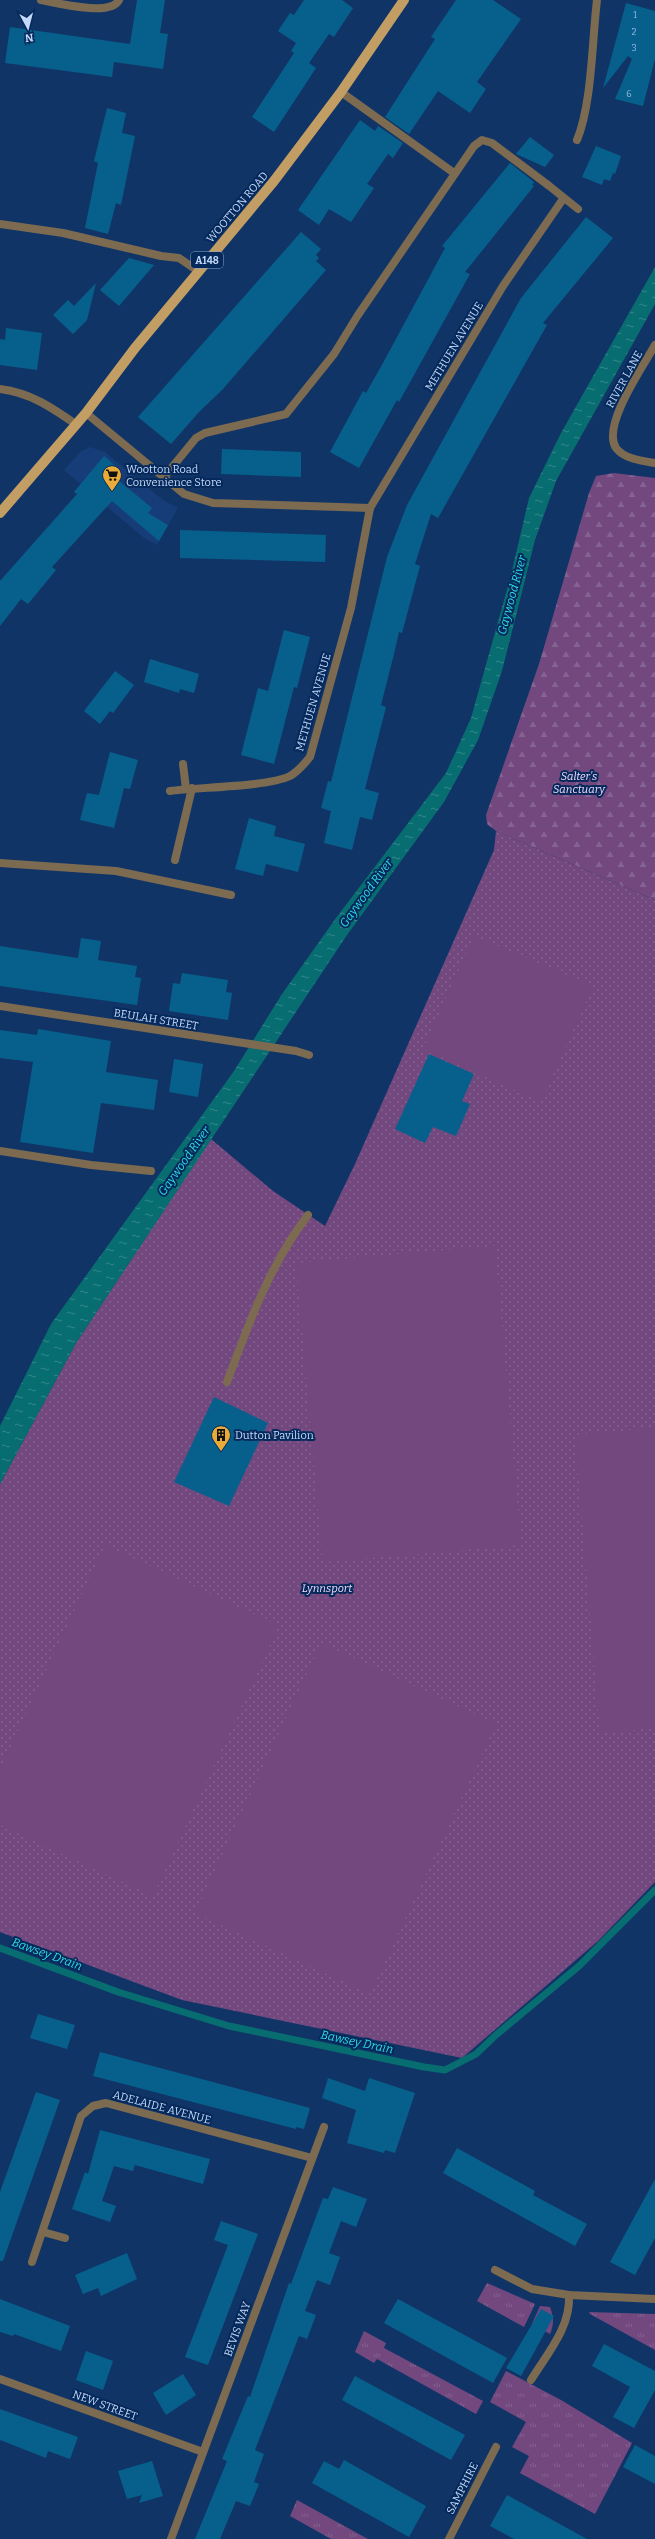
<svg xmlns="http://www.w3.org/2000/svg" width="655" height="2539" viewBox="0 0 655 2539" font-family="Bitter,serif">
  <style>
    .built { fill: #163d78 }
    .grass { fill: url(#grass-tufts) }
    .forest { fill: url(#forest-firs) }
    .park { fill: url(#park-dots) }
    .garden { fill: #72487e }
    .water { fill: url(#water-ripples) }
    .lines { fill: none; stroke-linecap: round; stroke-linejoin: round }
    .stream { stroke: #076d70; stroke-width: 7 }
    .building { fill: #07608b }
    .service { stroke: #7c6b50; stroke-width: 8 }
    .minor { stroke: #7c6b50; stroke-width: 8 }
    .primary { stroke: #c29e65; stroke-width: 10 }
    .labels { text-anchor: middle; stroke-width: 4; stroke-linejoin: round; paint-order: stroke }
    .number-label { font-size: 9px; fill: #95bbde }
    .shield { fill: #05295b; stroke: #8ba4ca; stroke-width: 1 }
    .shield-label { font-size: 10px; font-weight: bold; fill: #c4d9f9 }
    .street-label { font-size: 11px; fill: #c4d9f9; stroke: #05295b }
    .poi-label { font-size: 11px; fill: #c4d9f9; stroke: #05295b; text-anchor: start }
    .park-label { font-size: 11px; font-style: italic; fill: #f4dafb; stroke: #05295b }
    .water-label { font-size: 12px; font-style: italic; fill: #2edce2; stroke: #05295b }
  </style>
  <defs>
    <pattern id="grass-tufts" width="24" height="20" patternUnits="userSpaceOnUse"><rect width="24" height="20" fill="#72487e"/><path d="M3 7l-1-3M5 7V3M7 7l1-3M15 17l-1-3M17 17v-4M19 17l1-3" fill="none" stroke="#846291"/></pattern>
    <pattern id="forest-firs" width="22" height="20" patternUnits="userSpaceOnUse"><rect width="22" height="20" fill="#72487e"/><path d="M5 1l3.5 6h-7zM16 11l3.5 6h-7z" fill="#846291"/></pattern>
    <pattern id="park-dots" width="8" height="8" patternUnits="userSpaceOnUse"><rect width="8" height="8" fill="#72487e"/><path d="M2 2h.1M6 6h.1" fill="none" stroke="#846291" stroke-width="1.8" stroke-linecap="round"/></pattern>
    <pattern id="water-ripples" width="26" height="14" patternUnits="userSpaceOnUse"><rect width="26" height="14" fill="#076d70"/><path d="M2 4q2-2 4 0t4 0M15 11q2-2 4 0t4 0" fill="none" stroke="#35888c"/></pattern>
  </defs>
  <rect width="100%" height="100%" fill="#113467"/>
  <path class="built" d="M 90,447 L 105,452 L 163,500 L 178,508 L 157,545 L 144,538 L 64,470 L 81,451 Z"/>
  <g class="grass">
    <path d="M 487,2283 L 535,2304 L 524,2327 L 477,2301 Z"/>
    <path d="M 540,2306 L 550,2307 C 554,2318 554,2324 550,2334 L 532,2324 Z"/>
    <path d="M 589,2312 L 655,2314 L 655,2350 L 590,2314 Z"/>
    <path d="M 364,2331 L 386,2343 L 384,2348 L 483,2401 L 476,2414 L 377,2359 L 374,2363 L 355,2352 Z"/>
    <path d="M 506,2371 L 561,2400 L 632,2443 L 595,2514 L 520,2473 L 529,2456 L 512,2447 L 526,2422 L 490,2402 Z"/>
    <path d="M 297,2500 L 368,2539 L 331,2539 L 290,2516 Z"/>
  </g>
  <path class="forest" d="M 614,473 L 655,478 L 655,900 L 496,831 L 487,824 L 486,815 L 539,664 L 589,493 L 596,476 Z"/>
  <path class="park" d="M 496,831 L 655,900 L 655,1882 L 598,1941 L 462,2058 L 182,2000 L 0,1932 L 0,1484 L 76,1343 L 211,1139 L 273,1191 L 325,1226 L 355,1164 L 494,850 Z"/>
  <g class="garden">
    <path d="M 474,936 L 593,986 L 541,1102 L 423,1049 Z"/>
    <path d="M 495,1246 L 521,1545 L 323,1562 L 296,1263 Z"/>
    <path d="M 655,1428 L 655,1728 L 600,1733 L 575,1435 Z"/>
    <path d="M 105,1545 L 279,1626 L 153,1896 L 0,1825 L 0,1769 Z"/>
    <path d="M 321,1643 L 496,1724 L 370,1994 L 195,1913 Z"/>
  </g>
  <path class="water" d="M 655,267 L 655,304 L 556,481 L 535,540 L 502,671 L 478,740 L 444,802 L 347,935 L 76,1343 L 0,1484 L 0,1426 L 51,1324 L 234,1071 L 282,994 L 336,918 L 446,773 L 471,718 L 510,579 L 529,498 L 561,433 Z"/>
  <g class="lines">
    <path class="stream" d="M 0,1948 L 118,1992 L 229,2026 L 424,2067 L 445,2070 L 476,2054 L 496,2035 L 579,1966 L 655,1890"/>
  </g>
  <g class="building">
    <path d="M 137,0 L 165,0 L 160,33 L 168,34 L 163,69 L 114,62 L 112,77 L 5,63 L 10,27 L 130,44 Z"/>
    <path d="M 304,0 L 342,0 L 353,8 L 334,37 L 329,34 L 309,63 L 316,68 L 274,132 L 252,117 L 294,53 L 291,51 L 296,43 L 278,31 L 290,13 L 294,15 Z"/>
    <path d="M 456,0 L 493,0 L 521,19 L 477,82 L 486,89 L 470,113 L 438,91 L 409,134 L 385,117 L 435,39 L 431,37 Z"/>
    <path d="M 626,3 L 655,11 L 655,59 L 643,106 L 615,99 L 632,59 L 628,56 L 603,88 Z"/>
    <path d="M 107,108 L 126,113 L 122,133 L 135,136 L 121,205 L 116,203 L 108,234 L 85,228 L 98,163 L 94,161 Z"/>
    <path d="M 360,120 L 375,131 L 378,126 L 403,143 L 393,158 L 388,154 L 367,184 L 374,188 L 351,222 L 329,209 L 319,225 L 298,210 Z"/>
    <path d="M 530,137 L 554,155 L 545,167 L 516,154 Z"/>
    <path d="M 596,146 L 621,156 L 615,174 L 613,173 L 610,181 L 604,179 L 602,185 L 582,177 Z"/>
    <path d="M 510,163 L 534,182 L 532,185 L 534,186 L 465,272 L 470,274 L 399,402 L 397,400 L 359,468 L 330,452 L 363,391 L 366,393 L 383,363 L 445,248 L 442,246 Z"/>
    <path d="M 586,217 L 613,238 L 543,323 L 547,325 L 438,518 L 431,514 L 415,564 L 420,566 L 402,633 L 399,632 L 393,658 L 381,705 L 386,707 L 365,789 L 379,793 L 372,820 L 360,817 L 352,850 L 324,843 L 331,811 L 321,808 L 328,781 L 331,782 L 387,557 L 407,505 L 521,298 Z"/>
    <path d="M 301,232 L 321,249 L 316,255 L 319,258 L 316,261 L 326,270 L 223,389 L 199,412 L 171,444 L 138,417 Z"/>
    <path d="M 129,258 L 154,265 L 119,306 L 100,290 Z"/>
    <path d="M 96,283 L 87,320 L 73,334 L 53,315 L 68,300 L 74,306 Z"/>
    <path d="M 6,328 L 42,333 L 37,370 L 0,365 L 0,339 L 5,340 Z"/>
    <path d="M 222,449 L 301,452 L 301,477 L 221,474 Z"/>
    <path d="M 104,456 L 118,468 L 112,475 L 152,508 L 148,513 L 168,525 L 159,541 L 112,501 L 52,567 L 56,570 L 28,604 L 21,599 L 0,626 L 0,581 L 77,494 L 74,492 Z"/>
    <path d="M 180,530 L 326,535 L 325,562 L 180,558 Z"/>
    <path d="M 284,630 L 310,637 L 297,688 L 294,687 L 274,764 L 241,755 L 258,688 L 268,691 Z"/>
    <path d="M 150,659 L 199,674 L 194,693 L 180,689 L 179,693 L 144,682 Z"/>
    <path d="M 115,671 L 134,685 L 113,713 L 110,711 L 100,724 L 84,711 Z"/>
    <path d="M 110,752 L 138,760 L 130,789 L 124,788 L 114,828 L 80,820 L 87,793 L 99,795 Z"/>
    <path d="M 249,818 L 276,826 L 274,836 L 305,844 L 298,872 L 266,864 L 263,876 L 235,869 Z"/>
    <path d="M 81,938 L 101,941 L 98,960 L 137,966 L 135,977 L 141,978 L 137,1005 L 0,986 L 0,946 L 78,958 Z"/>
    <path d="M 182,973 L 228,980 L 226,992 L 232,993 L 228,1020 L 169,1011 L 173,983 L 180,984 Z"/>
    <path d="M 38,1029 L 111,1041 L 106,1072 L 158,1080 L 154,1110 L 101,1103 L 93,1153 L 20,1142 L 33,1062 L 0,1058 L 0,1030 L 37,1035 Z"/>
    <path d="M 429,1054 L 474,1074 L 462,1101 L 470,1104 L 456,1136 L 433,1127 L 425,1143 L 395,1129 Z"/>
    <path d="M 174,1059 L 203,1064 L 198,1097 L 169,1092 Z"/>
    <path d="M 214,1397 L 268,1423 L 229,1506 L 174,1482 Z"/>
    <path d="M 38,2014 L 75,2025 L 67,2049 L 30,2038 Z"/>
    <path d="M 100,2052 L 310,2108 L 304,2129 L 296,2127 L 296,2129 L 93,2076 Z"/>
    <path d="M 328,2078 L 365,2091 L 369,2078 L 415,2093 L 395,2153 L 385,2150 L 384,2153 L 347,2143 L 356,2110 L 322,2098 Z"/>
    <path d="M 36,2092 L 60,2100 L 3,2261 L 0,2261 L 0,2192 Z"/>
    <path d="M 100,2130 L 210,2159 L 203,2184 L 135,2165 L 133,2171 L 114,2166 L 102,2201 L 116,2206 L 110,2222 L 72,2209 L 85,2172 L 88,2174 Z"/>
    <path d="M 457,2148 L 535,2191 L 533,2195 L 587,2224 L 575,2246 L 443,2173 Z"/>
    <path d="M 655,2179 L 655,2238 L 635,2275 L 610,2262 Z"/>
    <path d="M 333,2187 L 367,2199 L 356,2227 L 341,2221 L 329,2253 L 340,2257 L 330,2285 L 317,2280 L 305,2311 L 316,2315 L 307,2339 L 299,2336 L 255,2450 L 264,2454 L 254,2482 L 259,2484 L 250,2506 L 236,2501 L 220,2539 L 195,2539 L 227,2461 L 222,2459 L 248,2396 L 250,2397 L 289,2283 L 291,2284 L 323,2198 L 328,2199 Z"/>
    <path d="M 221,2221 L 258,2234 L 208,2365 L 185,2357 L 228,2245 L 214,2240 Z"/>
    <path d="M 127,2253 L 137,2279 L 101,2296 L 98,2288 L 83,2294 L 75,2275 Z"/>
    <path d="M 0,2299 L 70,2326 L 61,2351 L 14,2334 L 13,2336 L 0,2332 Z"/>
    <path d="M 398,2299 L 507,2358 L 493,2383 L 384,2323 Z"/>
    <path d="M 541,2309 L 554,2316 L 521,2376 L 506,2368 Z"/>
    <path d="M 604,2344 L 655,2371 L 655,2390 L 634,2428 L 613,2417 L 630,2387 L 592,2366 Z"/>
    <path d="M 86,2351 L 113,2361 L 103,2390 L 76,2380 Z"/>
    <path d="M 183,2374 L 196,2395 L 166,2415 L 153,2393 Z"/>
    <path d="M 355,2376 L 465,2435 L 451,2460 L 342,2400 Z"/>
    <path d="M 0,2409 L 78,2437 L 70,2459 L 48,2451 L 46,2458 L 0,2440 Z"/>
    <path d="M 635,2445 L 655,2456 L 655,2484 L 623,2467 Z"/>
    <path d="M 344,2460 L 426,2506 L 409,2537 L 312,2483 L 324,2461 L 339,2469 Z"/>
    <path d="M 152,2461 L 163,2496 L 139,2503 L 142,2495 L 127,2499 L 118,2471 Z"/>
    <path d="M 507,2495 L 587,2539 L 514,2539 L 490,2526 Z"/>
  </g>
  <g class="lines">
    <g class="service">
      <path d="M 341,92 L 454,173"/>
      <path d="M 577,140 C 592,104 592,41 597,0"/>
      <path d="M 0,224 L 63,233 L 161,256 L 179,258 L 198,271"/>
      <path d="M 164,477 L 196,438 L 205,433 L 286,414 L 334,354 L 358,315 L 474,146 L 482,140 L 492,143 L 548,185"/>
      <path d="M 175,860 L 192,788"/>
      <path d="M 0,863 L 116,871 L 231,895"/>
      <path d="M 0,1151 L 91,1165 L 151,1171"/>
      <path d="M 227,1382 C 248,1325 270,1264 308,1215"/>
    </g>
    <g class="minor">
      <path d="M 41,0 C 57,3 111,17 119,0"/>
      <path d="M 548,185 L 578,209"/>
      <path d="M 655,345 C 644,365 601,426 616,448 C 624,459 643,461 655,463"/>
      <path d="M 0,389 C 31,393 51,407 77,425"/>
      <path d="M 86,413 L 184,494 L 213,503 L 370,508"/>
      <path d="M 183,764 L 186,789"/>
      <path d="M 170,791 C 198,787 267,787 290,776 C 299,771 304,764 310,757 L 351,608 L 370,508 L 503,286 L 563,199"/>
      <path d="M 0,1006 L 296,1051 L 309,1055"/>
      <path d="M 43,2232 L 65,2238"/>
      <path d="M 32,2262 L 81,2116 L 93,2106 L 106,2103 L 312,2158"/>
      <path d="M 495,2270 L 532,2289 L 569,2295 L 655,2299"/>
      <path d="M 0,2379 L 203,2452"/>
      <path d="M 531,2380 C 547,2354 571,2327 569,2295"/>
      <path d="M 171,2539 L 324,2127"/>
      <path d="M 449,2539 L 496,2447"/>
    </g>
    <path class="primary" d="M 0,513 L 86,413 L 135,348 L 274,181 L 341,92 L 404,0"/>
  </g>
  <defs>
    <symbol id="supermarket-pin" viewBox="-11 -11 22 30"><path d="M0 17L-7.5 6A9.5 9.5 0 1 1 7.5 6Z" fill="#e9ab38" stroke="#05295b"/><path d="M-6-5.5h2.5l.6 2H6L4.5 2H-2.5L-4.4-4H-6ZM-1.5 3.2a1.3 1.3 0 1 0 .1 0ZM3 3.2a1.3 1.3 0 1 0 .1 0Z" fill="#111"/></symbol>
    <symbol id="building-pin" viewBox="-11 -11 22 30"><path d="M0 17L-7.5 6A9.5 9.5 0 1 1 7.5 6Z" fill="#e9ab38" stroke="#05295b"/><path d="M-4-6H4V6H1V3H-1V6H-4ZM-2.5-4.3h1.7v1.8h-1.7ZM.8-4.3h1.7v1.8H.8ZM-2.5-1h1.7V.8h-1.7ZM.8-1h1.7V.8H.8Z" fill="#111"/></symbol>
  </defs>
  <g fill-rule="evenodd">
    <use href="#supermarket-pin" x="101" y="464" width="22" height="30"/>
    <use href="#building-pin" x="210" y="1424" width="22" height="30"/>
  </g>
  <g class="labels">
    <g class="number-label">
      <text x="635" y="18">1</text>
      <text x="634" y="35">2</text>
      <text x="634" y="51">3</text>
      <text x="629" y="97">6</text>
    </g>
    <rect class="shield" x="191" y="252" width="32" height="16" rx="3"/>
    <g class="shield-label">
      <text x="207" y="264">A148</text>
    </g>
    <g class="street-label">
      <text transform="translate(237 207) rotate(-50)" y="4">WOOTTON ROAD</text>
      <text transform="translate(454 346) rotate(-59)" y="4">METHUEN AVENUE</text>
      <text transform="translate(624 379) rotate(-61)" y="4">RIVER LANE</text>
      <text transform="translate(313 702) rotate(-74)" y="4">METHUEN AVENUE</text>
      <text transform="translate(156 1019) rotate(9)" y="4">BEULAH STREET</text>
      <text transform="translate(162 2107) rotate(15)" y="4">ADELAIDE AVENUE</text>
      <text transform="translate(237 2329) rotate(-70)" y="4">BEVIS WAY</text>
      <text transform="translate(105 2405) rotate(20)" y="4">NEW STREET</text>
      <text transform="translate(462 2488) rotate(-63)" y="4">SAMPHIRE</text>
    </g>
    <g class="poi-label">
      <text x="126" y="473">Wootton Road<tspan x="126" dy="13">Convenience Store</tspan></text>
      <text x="235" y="1439">Dutton Pavilion</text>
    </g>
    <g class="park-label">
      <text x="579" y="780">Salter's<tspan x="579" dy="13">Sanctuary</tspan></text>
      <text x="327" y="1592">Lynnsport</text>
    </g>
    <g class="water-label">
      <text transform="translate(512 595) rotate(-75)" y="4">Gaywood River</text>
      <text transform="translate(366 893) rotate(-54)" y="4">Gaywood River</text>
      <text transform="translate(184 1161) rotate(-55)" y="4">Gaywood River</text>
      <text transform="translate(47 1954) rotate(20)" y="4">Bawsey Drain</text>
      <text transform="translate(357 2042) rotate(12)" y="4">Bawsey Drain</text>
    </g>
  </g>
  <g transform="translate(28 28) rotate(173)" stroke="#05295b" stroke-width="3" paint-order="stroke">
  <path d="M0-3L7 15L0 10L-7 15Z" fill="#c4d9f9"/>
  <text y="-6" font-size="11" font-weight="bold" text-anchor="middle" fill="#c4d9f9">N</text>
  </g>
</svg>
